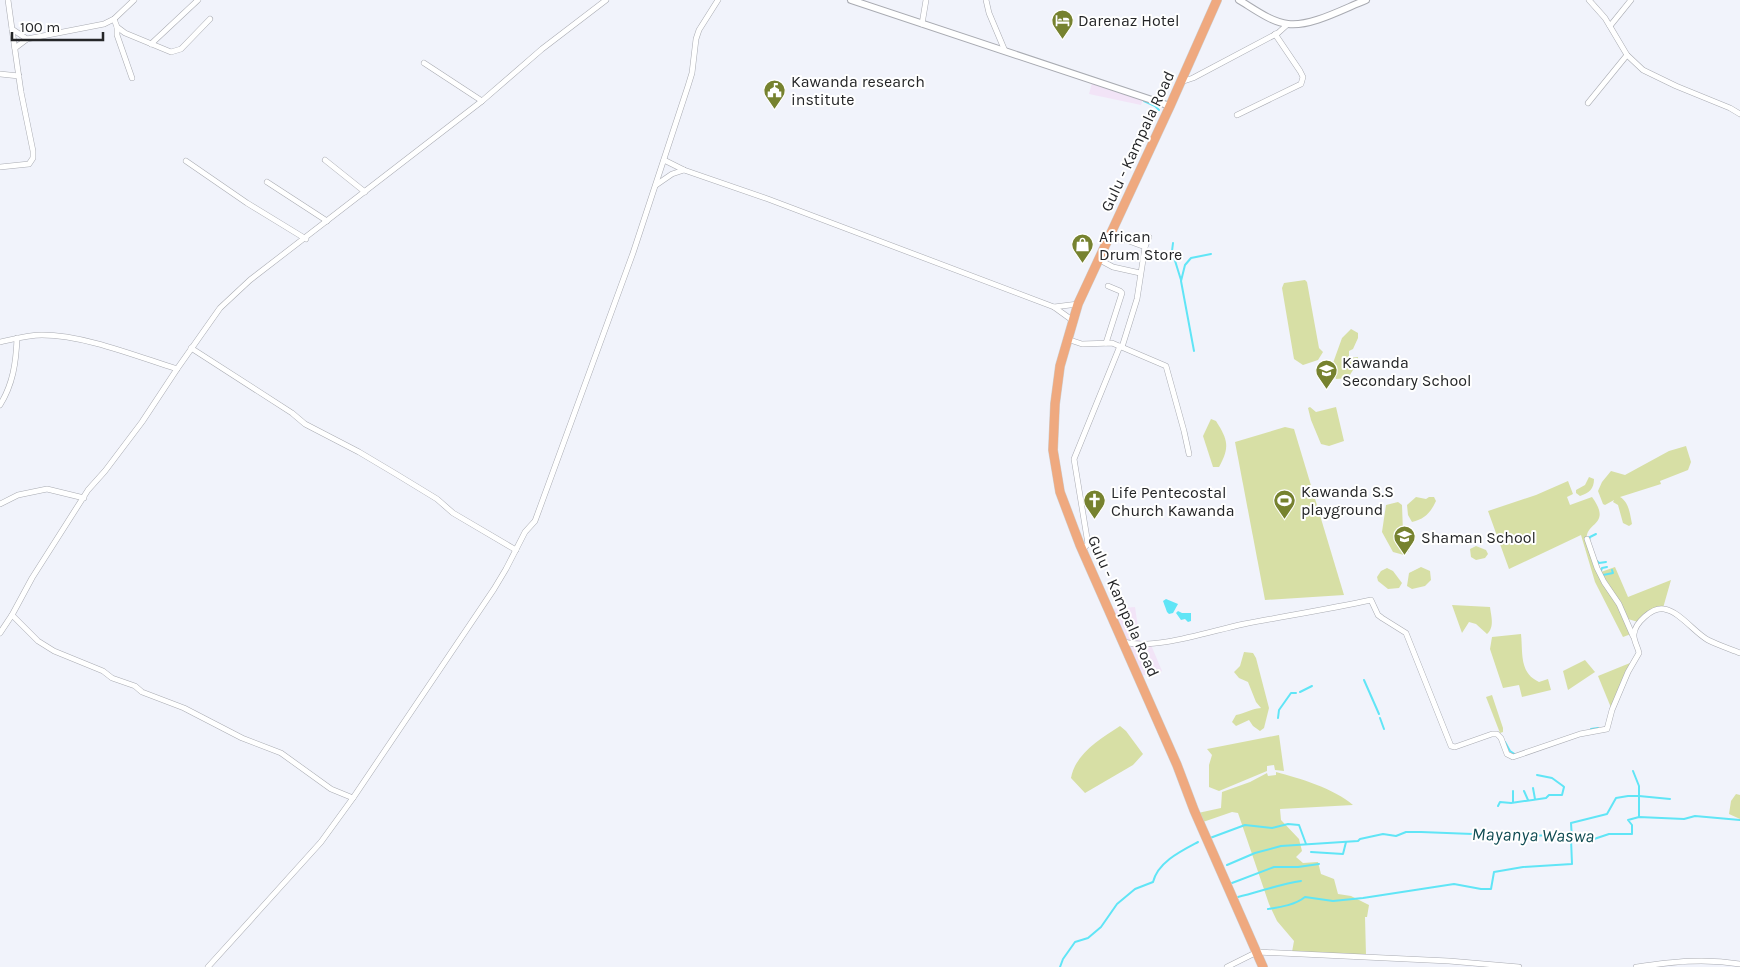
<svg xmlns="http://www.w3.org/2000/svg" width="1740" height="967" viewBox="0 0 1740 967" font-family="Karla,sans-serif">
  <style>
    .commercial { fill: #f2e4f7 }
    .green { fill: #d7dfa5 }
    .water { fill: #60e5f6 }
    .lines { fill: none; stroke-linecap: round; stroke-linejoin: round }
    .stream { stroke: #60e5f6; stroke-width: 2 }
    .minor-casing { stroke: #a9abb2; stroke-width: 6 }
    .tertiary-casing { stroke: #a9abb2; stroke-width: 8 }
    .primary-casing { stroke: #cfcfd0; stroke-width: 10 }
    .minor { stroke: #fff; stroke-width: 5 }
    .tertiary { stroke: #fff; stroke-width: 6 }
    .primary { stroke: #efa97f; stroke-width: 9 }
    .labels { text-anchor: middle; stroke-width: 4; stroke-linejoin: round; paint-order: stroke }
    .poi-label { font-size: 16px; fill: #252628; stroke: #fff; text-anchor: start }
    .street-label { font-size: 16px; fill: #252628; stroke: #fff }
    .water-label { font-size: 18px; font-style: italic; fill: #104c53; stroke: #fff }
  </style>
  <rect width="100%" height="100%" fill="#f1f3fb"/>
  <g class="commercial">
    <path d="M 1092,83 L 1143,99 L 1141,105 L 1089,94 Z"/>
    <path d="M 1135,607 L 1140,641 L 1125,641 L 1110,609 Z"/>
    <path d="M 1133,645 L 1151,645 L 1162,671 L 1155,675 L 1153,672 L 1139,677 L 1128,648 Z"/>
  </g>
  <g class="green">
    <path d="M 1305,280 L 1307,282 L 1319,348 L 1323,352 L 1318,360 L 1303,365 L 1294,359 L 1282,288 L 1284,283 Z"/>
    <path d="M 1351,329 L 1358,333 L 1358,338 L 1353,349 L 1349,351 L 1349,358 L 1358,357 L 1358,362 L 1348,378 L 1336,379 L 1332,371 L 1333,363 L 1342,338 Z"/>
    <path d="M 1310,407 L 1316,412 L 1336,407 L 1344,441 L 1329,446 L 1321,444 L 1311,420 L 1308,408 Z"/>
    <path d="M 1211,419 L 1216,421 C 1228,440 1230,447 1219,467 L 1213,467 L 1203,436 Z"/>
    <path d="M 1285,427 L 1294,429 L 1344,595 L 1265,600 L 1235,442 Z"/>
    <path d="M 1686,446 L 1691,462 L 1688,470 L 1660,481 L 1661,484 L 1620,497 C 1629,502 1630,514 1632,524 L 1629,526 L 1623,523 L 1618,505 L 1613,502 L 1614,500 L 1605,505 L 1603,504 L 1598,491 L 1602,482 L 1611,471 L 1625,475 L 1669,451 Z"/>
    <path d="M 1589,477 L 1594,479 C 1594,489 1589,493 1580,496 L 1576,493 L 1576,490 L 1585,485 Z"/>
    <path d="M 1568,481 L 1573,494 L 1567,497 L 1570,505 L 1592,497 C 1613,526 1584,522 1587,540 C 1589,563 1605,583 1616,602 C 1622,612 1626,623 1631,634 L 1623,637 L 1595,582 L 1581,535 L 1509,569 L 1488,511 L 1536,495 Z"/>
    <path d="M 1416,497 L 1426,499 L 1429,497 L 1434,497 L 1436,501 C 1431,512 1425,519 1412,522 L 1408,515 L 1407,505 Z"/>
    <path d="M 1398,502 L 1402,505 L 1403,532 L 1409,551 L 1404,555 L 1393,552 L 1382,532 L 1386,505 Z"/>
    <path d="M 1476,546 L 1486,550 L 1488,554 L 1485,558 L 1476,560 L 1471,557 L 1470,549 Z"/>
    <path d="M 1421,567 L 1430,571 L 1431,580 L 1425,586 L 1412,589 L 1407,586 L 1409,573 Z"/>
    <path d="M 1615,567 L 1628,597 L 1671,580 L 1663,608 L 1638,622 L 1628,619 C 1621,602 1610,588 1601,572 Z"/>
    <path d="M 1387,568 L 1393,571 L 1402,583 L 1399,588 L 1388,589 L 1378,581 L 1377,577 L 1381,571 Z"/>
    <path d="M 1452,605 L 1490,607 C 1491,616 1495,627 1487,634 L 1476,624 L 1469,622 L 1462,633 Z"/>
    <path d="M 1521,634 C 1523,653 1519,673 1539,682 L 1548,679 L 1551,690 L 1522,697 L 1519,685 L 1503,688 L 1490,649 L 1492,637 Z"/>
    <path d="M 1244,652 L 1253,653 L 1256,658 L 1269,708 L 1264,728 L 1260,731 L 1253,726 L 1249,720 L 1236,726 L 1232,722 L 1236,715 C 1246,713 1250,709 1261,708 L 1256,702 L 1248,682 L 1239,678 L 1234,672 L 1240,666 Z"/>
    <path d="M 1585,660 L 1595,672 L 1568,690 L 1563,671 Z"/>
    <path d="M 1630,663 L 1612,710 L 1598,676 Z"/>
    <path d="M 1492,695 L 1503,728 L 1503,732 L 1500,733 L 1486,697 Z"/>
    <path d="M 1120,726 L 1126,731 L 1143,754 L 1133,765 L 1085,793 L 1071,778 C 1075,754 1100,739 1120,726 Z"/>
    <path d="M 1279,735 L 1284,771 L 1275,770 L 1274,765 L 1267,766 L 1267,771 L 1219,791 L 1209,787 L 1209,765 L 1212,755 L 1207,749 Z"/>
    <path d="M 1276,772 C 1299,778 1335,789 1353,805 L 1280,809 L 1281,820 L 1299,839 L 1302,851 L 1296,857 L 1303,863 L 1318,862 L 1321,874 L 1334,879 L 1338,894 L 1351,896 L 1369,905 L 1367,917 L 1365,917 L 1366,955 L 1292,952 L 1294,941 L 1277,921 L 1269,904 L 1238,813 L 1232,812 L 1203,822 L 1198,813 L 1221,808 L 1222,792 L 1250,782 L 1267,773 L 1268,776 L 1276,775 Z"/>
    <path d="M 1736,794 L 1740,795 L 1740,819 L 1729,814 L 1731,801 Z"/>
  </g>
  <g class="water">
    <path d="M 1166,599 L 1178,604 L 1173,613 L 1169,614 L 1167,612 L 1163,601 Z"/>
    <path d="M 1178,611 L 1182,613 L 1191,613 L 1191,621 L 1188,622 L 1185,619 L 1181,620 L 1176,613 Z"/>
  </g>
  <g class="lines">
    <g class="stream">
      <path d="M 1144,101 L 1155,106 L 1159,110"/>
      <path d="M 1173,243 L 1172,251 L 1181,280"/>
      <path d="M 1194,351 L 1181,281 L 1185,265 L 1191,258 L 1211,254"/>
      <path d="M 1589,540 L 1590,537 L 1596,534"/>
      <path d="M 1597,561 L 1599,563 L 1606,562"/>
      <path d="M 1601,571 L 1602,568 L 1607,567"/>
      <path d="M 1603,575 L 1613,573 L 1612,570"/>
      <path d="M 1364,680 L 1379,714"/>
      <path d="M 1300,692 L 1312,686"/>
      <path d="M 1278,718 L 1279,710 L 1291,693 L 1296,693"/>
      <path d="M 1380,718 L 1384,729"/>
      <path d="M 1591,729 L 1598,728"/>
      <path d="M 1505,742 L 1510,751 L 1516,755"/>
      <path d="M 1633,771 L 1639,786 L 1639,817"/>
      <path d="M 1533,788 L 1535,799"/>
      <path d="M 1513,791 L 1513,802"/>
      <path d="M 1524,791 L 1528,800"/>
      <path d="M 1498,806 L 1500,802 L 1511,803 L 1546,798 L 1549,795 L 1562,795 L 1564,787 L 1563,786 L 1552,778 L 1537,775"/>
      <path d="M 1210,838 L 1245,825 L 1272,828 L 1288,824 L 1299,825 L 1306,844"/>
      <path d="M 1572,839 L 1571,823 L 1607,814 L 1616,798 L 1628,796 L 1639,796 L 1670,799"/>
      <path d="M 1311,852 L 1343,854 L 1346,842"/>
      <path d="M 1227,865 L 1255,853 L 1281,846 L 1358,841 L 1360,839 L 1383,834 L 1396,836 L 1406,832 L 1421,832 L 1524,836 L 1558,835 L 1571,839 L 1594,839 L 1609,834 L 1632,834 L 1632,825 L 1628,820 L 1639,817 L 1684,819 L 1695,816 L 1740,820"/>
      <path d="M 1232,883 L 1274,867 L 1298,867 L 1319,864"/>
      <path d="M 1238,897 C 1259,892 1280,884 1301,881"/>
      <path d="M 1268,909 C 1281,907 1295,905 1305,897 L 1333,901 L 1363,898 L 1454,884 L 1481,889 L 1491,889 L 1494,872 L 1523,867 L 1572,864 L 1571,839"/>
      <path d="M 1060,967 L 1063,959 L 1075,942 L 1088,938 L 1101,927 L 1117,904 L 1135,889 L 1153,882 C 1158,862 1181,851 1198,842"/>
    </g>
    <defs>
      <g id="minor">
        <path d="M 8,0 L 12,29 L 27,39"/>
        <path d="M 986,0 L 989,13 L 1005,51"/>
        <path d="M 1589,0 L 1605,18 L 1627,55 L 1643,70 L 1676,86 L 1730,108 L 1740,114"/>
        <path d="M 114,19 L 117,27 L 125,33 L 171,52 L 181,49 L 210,19"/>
        <path d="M 922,24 L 926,0"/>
        <path d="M 1610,26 L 1631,0"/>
        <path d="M 117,27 L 117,35 L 132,78"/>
        <path d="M 151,44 L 198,0"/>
        <path d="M 15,48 L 27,39 L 104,24 L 114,19 L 134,0"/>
        <path d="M 424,63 L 482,101"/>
        <path d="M 0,74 L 19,76"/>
        <path d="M 1181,82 L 1193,78 L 1278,33 L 1288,24"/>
        <path d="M 1588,103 L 1627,55"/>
        <path d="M 1237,115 L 1301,84 L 1303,77 L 1300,71 L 1275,34"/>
        <path d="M 325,160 L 365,192"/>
        <path d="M 664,160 L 684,170 L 768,199 L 1054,307 L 1072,320"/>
        <path d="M 186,161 L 247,203 L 306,239"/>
        <path d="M 0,167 L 29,164 L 33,158 L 33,151 L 21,92 L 12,29"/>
        <path d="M 267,182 L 327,221"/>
        <path d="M 656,185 L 672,174 L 684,170"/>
        <path d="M 1110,234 L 1145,247"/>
        <path d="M 1098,259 L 1113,267 L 1140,273"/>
        <path d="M 1054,307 L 1078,304"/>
        <path d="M 1067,339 L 1082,344 L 1112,343 L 1166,366 L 1184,431 L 1189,454"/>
        <path d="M 0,342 C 14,339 28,335 42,335 C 84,335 136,356 177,369"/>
        <path d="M 1106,343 L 1122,293 L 1120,291 L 1108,286"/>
        <path d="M 1122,347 L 1137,299 L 1145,247 L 1149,237"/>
        <path d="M 191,348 L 292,413 L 305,424 L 359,452 L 396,474 L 437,499 L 453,513 L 516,550"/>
        <path d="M 0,405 C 13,384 16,363 17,338"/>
        <path d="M 0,504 L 18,495 L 47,489 L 84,498"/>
        <path d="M 1587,539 L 1597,568 L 1604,582 L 1619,604 L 1633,636"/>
        <path d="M 1082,550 L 1088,544 L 1074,459 L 1120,346"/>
        <path d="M 12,615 L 38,641 L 54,651 L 103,671 L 112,678 L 135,686 L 142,692 L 184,708 L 242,738 L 281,753 L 331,789 L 353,798 L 494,589 L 506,569 L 525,532 L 535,521 L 633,253 L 688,86 L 692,73 L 696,39 L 699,30 L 718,0"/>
        <path d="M 0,633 L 12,615 L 32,578 L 88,490 L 105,471 L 142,422 L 177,369 L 220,308 L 250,280 L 482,101 L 542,49 L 606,0"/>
        <path d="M 1123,642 C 1157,650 1210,631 1244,624 C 1286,616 1329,609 1371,600 L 1378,615 L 1382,618 L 1406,633 L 1451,746 L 1455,747 L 1492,734 L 1497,734 L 1501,738 L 1507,754 L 1513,757 L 1580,734 L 1607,729 L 1612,710 L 1628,672 L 1639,653 C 1638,647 1633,640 1634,634 C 1635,623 1652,607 1664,609 C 1679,611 1695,633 1708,640 C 1718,645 1730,649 1740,653"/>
        <path d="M 208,967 L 321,842 L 353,798"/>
        <path d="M 1227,967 L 1257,952 L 1449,961 L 1519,967"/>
        <path d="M 1636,967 C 1673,962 1702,958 1740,964"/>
      </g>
      <g id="tertiary">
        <path d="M 851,0 L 1170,106"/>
        <path d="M 1239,0 C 1254,9 1271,22 1288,24 C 1311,27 1345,8 1366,0"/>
      </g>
      <path id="primary" d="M 1217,0 L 1170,106 L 1078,304 L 1060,366 L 1055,404 L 1053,450 L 1060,492 L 1080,545 L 1177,765 L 1194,810 L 1263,967"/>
    </defs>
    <use href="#minor" class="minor-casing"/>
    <use href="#tertiary" class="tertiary-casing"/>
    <use href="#primary" class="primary-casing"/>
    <use href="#minor" class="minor"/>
    <use href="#tertiary" class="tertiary"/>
    <use href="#primary" class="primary"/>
  </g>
  <defs>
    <symbol id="hotel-pin" viewBox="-11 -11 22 30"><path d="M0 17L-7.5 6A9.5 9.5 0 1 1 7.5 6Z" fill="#76822f" stroke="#fff"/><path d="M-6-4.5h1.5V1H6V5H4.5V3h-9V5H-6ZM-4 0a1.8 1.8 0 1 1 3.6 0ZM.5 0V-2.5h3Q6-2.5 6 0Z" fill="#fff"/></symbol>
    <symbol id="civic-pin" viewBox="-11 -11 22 30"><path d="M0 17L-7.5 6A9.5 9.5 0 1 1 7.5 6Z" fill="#76822f" stroke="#fff"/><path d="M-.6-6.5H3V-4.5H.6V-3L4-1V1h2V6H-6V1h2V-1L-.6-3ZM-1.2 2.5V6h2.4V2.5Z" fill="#fff"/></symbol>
    <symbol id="shop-pin" viewBox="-11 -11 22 30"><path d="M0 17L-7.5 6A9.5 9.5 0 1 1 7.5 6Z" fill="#76822f" stroke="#fff"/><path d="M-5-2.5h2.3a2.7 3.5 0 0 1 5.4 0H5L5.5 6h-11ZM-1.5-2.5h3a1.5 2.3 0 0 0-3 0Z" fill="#fff"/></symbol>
    <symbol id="school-pin" viewBox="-11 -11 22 30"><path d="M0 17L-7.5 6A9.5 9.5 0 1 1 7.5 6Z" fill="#76822f" stroke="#fff"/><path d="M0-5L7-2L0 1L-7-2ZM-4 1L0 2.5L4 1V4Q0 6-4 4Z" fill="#fff"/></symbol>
    <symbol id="stadium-pin" viewBox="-11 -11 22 30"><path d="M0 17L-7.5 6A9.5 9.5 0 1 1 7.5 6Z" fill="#76822f" stroke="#fff"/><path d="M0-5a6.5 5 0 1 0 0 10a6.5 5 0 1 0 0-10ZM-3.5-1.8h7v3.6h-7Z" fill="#fff"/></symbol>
    <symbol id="church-pin" viewBox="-11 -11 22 30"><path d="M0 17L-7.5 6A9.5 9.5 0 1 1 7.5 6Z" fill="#76822f" stroke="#fff"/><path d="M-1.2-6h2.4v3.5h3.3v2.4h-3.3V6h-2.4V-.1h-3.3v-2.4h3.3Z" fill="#fff"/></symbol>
  </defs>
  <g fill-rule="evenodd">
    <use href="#hotel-pin" x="1050" y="8" width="25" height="34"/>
    <use href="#civic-pin" x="762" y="78" width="25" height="34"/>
    <use href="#shop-pin" x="1070" y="232" width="25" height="34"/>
    <use href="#school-pin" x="1314" y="358" width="25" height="34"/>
    <use href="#stadium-pin" x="1272" y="488" width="25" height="34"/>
    <use href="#church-pin" x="1082" y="488" width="25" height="34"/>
    <use href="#school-pin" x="1392" y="524" width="25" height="34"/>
  </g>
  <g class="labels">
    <g class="poi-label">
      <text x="1078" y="26">Darenaz Hotel</text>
      <text x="791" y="87">Kawanda research<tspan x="791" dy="18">institute</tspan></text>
      <text x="1099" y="242">African<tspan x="1099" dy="18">Drum Store</tspan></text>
      <text x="1342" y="368">Kawanda<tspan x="1342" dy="18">Secondary School</tspan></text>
      <text x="1301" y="497">Kawanda S.S<tspan x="1301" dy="18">playground</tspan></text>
      <text x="1111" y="498">Life Pentecostal<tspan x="1111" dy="18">Church Kawanda</tspan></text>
      <text x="1421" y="543">Shaman School</text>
    </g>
    <g class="street-label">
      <text transform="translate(1137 141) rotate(-65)" y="6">Gulu - Kampala Road</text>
      <text transform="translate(1124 606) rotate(66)" y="6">Gulu - Kampala Road</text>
    </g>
    <g class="water-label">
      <text transform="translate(1533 835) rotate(1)" y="6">Mayanya Waswa</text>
    </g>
  </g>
  <path d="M12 32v8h91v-8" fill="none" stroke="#252628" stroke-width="2.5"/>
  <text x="20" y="32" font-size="15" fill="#252628" stroke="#ffffff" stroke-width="4" paint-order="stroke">100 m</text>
</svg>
